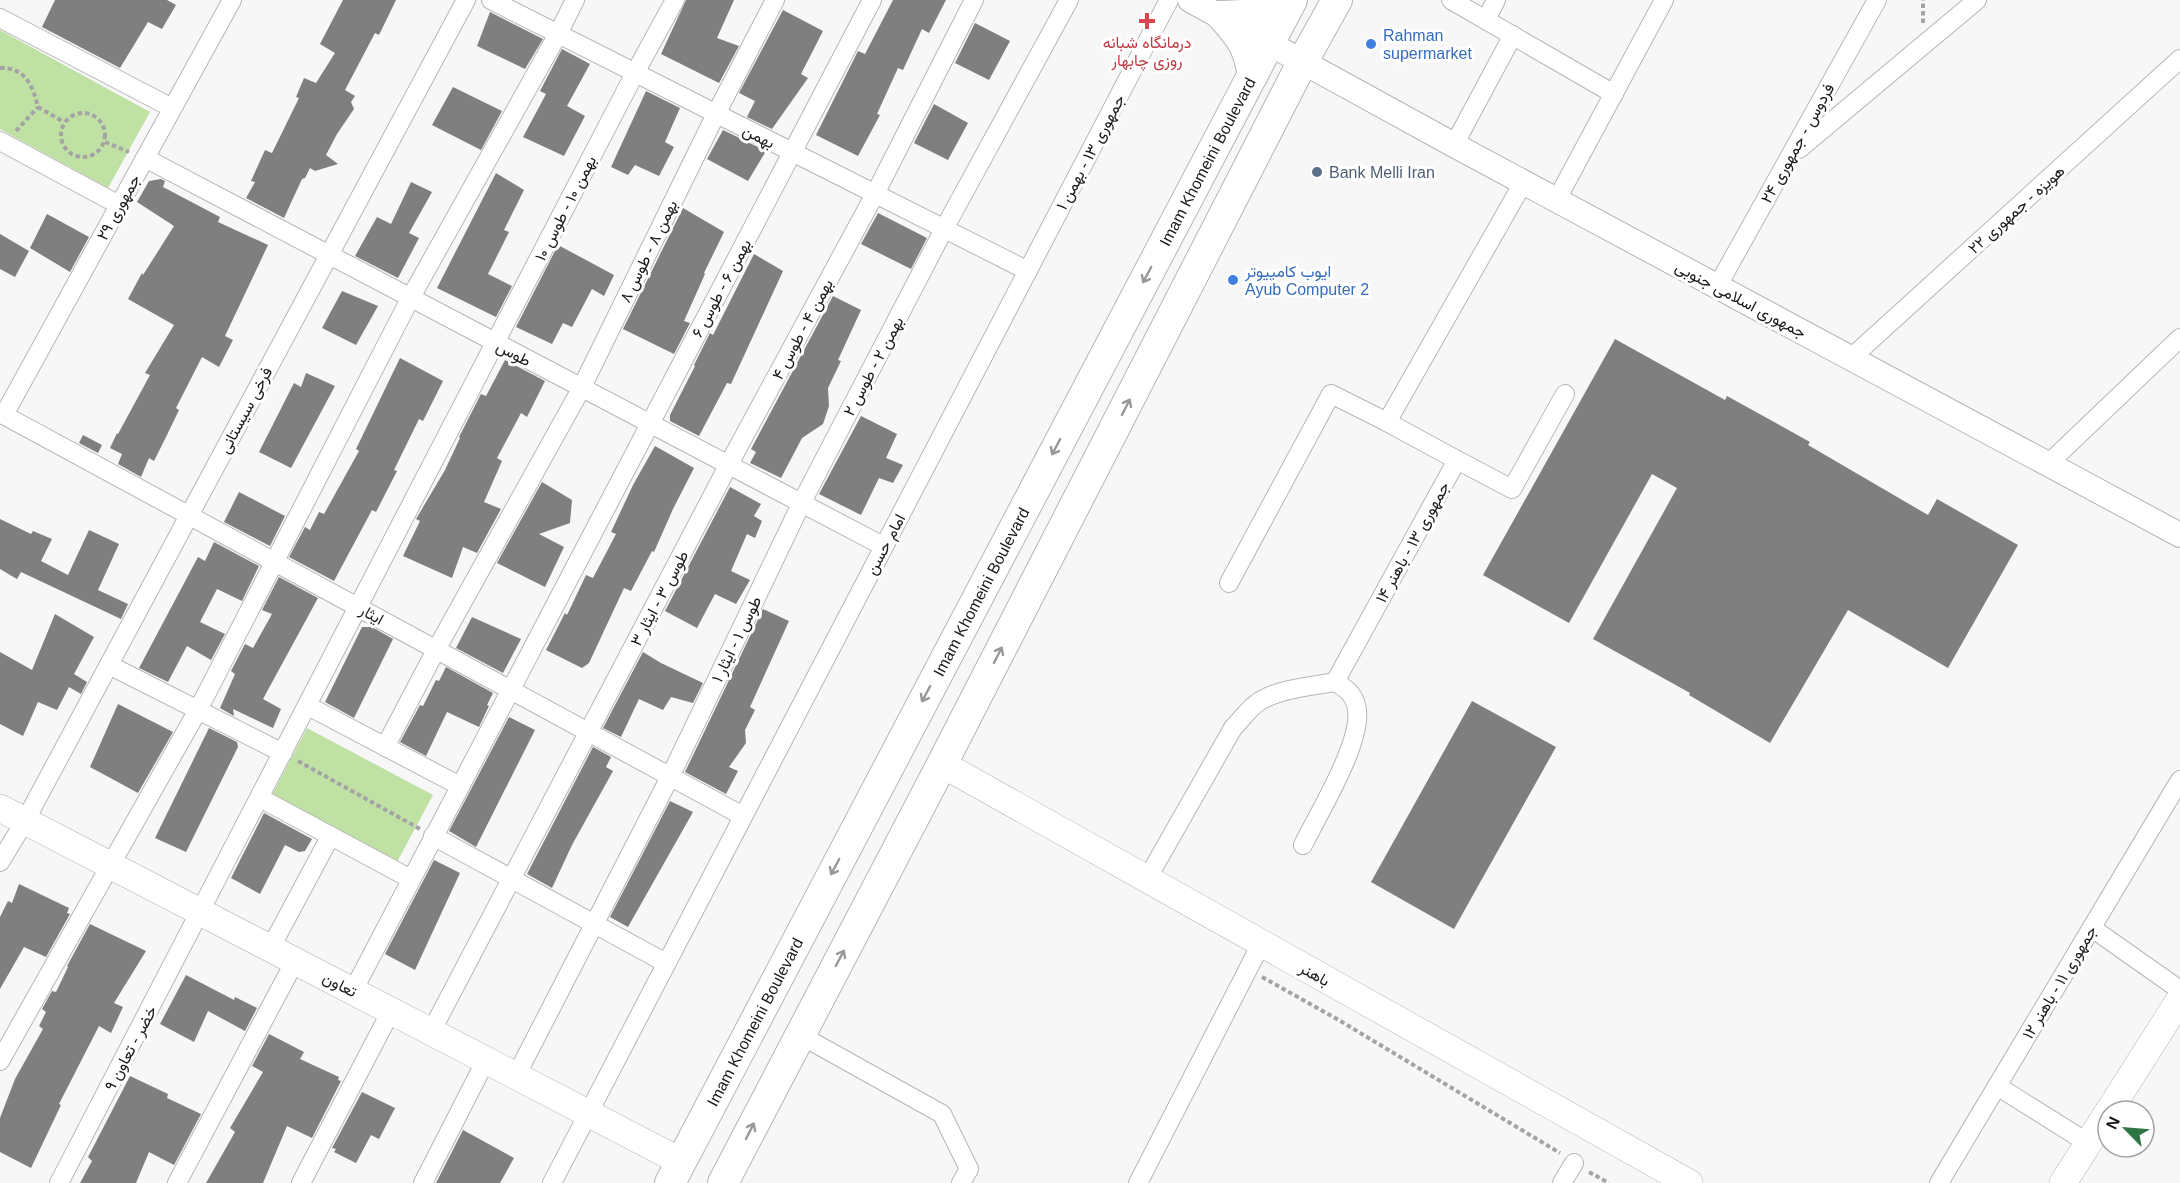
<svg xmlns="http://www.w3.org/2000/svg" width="2180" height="1183" viewBox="0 0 2180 1183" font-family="Helvetica,Vazirmatn,sans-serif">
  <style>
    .green { fill: #bfe1a3 }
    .building { fill: #807f7f }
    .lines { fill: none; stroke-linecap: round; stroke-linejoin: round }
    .minor-casing { stroke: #b6b6b7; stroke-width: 20 }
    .tertiary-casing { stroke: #b6b6b7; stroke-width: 26 }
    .secondary-casing { stroke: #b6b6b7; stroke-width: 28 }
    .primary-casing { stroke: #b6b6b7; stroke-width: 32 }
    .path { stroke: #a4a4a5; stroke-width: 4; stroke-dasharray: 4.5 3; stroke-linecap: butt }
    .minor { stroke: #fff; stroke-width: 18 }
    .tertiary { stroke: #fff; stroke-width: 24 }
    .secondary { stroke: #fff; stroke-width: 27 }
    .primary { stroke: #fff; stroke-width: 30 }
    .oneway { stroke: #989898 }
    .health-dot { fill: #e0444e; stroke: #fff; stroke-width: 2 }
    .shop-dot { fill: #3f7fe0; stroke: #fff; stroke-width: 2 }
    .service-dot { fill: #5c6f8a; stroke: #fff; stroke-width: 2 }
    .labels { text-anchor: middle; stroke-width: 6; stroke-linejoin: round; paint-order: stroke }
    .shop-label { font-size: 16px; fill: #366cbe; stroke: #fff; text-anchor: start }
    .health-label { font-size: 16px; fill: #be3a42; stroke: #fff }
    .street-label { font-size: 16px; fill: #1a1a1b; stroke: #fff }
    .service-label { font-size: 16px; fill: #4e5e75; stroke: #fff; text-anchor: start }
  </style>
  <rect width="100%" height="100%" fill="#f7f7f8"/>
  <g class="green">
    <path d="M 0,30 L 150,112 L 108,188 L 0,129 Z"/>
    <path d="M 307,728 L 433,795 L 397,862 L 272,795 Z"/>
  </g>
  <g class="building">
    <path d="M 55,0 L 167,0 L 176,5 L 162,29 L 148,22 L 120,68 L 42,27 Z"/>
    <path d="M 343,0 L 396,0 L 379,35 L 375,33 L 345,90 L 355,96 L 351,102 L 354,109 L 337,134 L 326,155 L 338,164 L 315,171 L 310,168 L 305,178 L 302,179 L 284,218 L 246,198 L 255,182 L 251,181 L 265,150 L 272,153 L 299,98 L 296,97 L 304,78 L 316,83 L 335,53 L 320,44 Z"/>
    <path d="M 686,0 L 734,0 L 717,38 L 739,46 L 719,83 L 661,54 Z"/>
    <path d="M 893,0 L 946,0 L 929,33 L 922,29 L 903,70 L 898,68 L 877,114 L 880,115 L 858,156 L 816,135 L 858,51 L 865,54 Z"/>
    <path d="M 783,10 L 823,31 L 801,74 L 808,78 L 772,129 L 747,117 L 755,101 L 739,93 Z"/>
    <path d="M 490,12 L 543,39 L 525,69 L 477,46 Z"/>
    <path d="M 975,23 L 1010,41 L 989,80 L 955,63 Z"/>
    <path d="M 562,49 L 590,64 L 567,106 L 585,116 L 564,156 L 523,137 L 546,94 L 540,91 Z"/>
    <path d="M 453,87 L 502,111 L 481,150 L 432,125 Z"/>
    <path d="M 646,91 L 680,108 L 665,142 L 674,147 L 659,176 L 635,165 L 628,175 L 611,167 Z"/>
    <path d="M 934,104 L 968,123 L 948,160 L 914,143 Z"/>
    <path d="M 723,130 L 766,151 L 748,181 L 707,159 Z"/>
    <path d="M 496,173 L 524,190 L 504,230 L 509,232 L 488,274 L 512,286 L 496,317 L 437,288 Z"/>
    <path d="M 161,179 L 165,181 L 163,187 L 220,217 L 218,222 L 268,245 L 225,336 L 233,340 L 219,367 L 202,357 L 176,408 L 179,410 L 167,435 L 154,461 L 149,458 L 141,477 L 118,464 L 122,454 L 110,448 L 117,433 L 118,434 L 150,375 L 145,373 L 174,325 L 128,299 L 142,273 L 143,275 L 174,226 L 137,202 L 149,181 Z"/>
    <path d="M 411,182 L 432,192 L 409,233 L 419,238 L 398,278 L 355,256 L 377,217 L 391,224 Z"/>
    <path d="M 683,208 L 724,232 L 704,273 L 705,274 L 684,321 L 690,323 L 674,354 L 623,329 Z"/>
    <path d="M 878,213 L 927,238 L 911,269 L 861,244 Z"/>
    <path d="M 47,214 L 89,237 L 70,272 L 30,248 Z"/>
    <path d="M 0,234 L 29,251 L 15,277 L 0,269 Z"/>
    <path d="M 558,245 L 614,275 L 604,296 L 592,289 L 572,327 L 563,323 L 552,344 L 516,327 Z"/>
    <path d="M 754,254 L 783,271 L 731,384 L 727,383 L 699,436 L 670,421 L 670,415 L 695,366 L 694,365 L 710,333 L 713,335 Z"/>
    <path d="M 342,291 L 378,306 L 356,345 L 322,328 Z"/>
    <path d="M 833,296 L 861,310 L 838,360 L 841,361 L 828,388 L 829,406 L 823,424 L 802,438 L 781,478 L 750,463 L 756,452 L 751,449 Z"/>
    <path d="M 1615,339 L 1725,400 L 1727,396 L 1810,442 L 1808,445 L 1928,515 L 1937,499 L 2018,545 L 1948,668 L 1848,610 L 1770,743 L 1689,695 L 1690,693 L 1593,639 L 1677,488 L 1652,474 L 1569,623 L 1483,575 Z"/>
    <path d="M 400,358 L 443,381 L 423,421 L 419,419 L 394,470 L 397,471 L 376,512 L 372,510 L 334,581 L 289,557 L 305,527 L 310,530 L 319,512 L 324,514 L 359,451 L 356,449 Z"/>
    <path d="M 505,360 L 545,381 L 527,417 L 521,413 L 497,458 L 502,461 L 484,502 L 501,509 L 477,553 L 463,547 L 452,578 L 403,556 L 420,521 L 416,519 L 445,470 L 460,438 L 459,437 L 481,394 L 486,396 Z"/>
    <path d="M 306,373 L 335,386 L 291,468 L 259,452 L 294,383 L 301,387 Z"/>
    <path d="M 861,416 L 897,434 L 886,458 L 903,465 L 893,483 L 879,478 L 861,515 L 819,494 Z"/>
    <path d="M 83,435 L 102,445 L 98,453 L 79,443 Z"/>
    <path d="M 655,446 L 694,468 L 673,509 L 654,552 L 652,551 L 631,591 L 624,588 L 589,663 L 582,668 L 546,650 L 565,613 L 567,615 L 586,575 L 593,578 L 616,534 L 611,532 L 633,485 Z"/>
    <path d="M 542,482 L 572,500 L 570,523 L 539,534 L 564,547 L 545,587 L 497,563 Z"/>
    <path d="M 730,487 L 761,504 L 754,516 L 762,521 L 755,538 L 747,534 L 731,571 L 750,580 L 736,604 L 715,594 L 697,628 L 665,611 Z"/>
    <path d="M 239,492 L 285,516 L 270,546 L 224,522 Z"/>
    <path d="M 0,519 L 31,534 L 33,531 L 52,539 L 41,561 L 68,575 L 89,530 L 119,544 L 98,590 L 128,604 L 121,619 L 21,572 L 17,579 L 0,569 Z"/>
    <path d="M 214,542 L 259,566 L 242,601 L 217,589 L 200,622 L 225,634 L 211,660 L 187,646 L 168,682 L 139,668 L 198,557 L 205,561 Z"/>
    <path d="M 279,577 L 318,598 L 263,699 L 281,709 L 273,728 L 233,709 L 234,716 L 220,708 L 235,674 L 231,671 L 245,644 L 253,648 L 272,614 L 262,610 Z"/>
    <path d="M 763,609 L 789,621 L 750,707 L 755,710 L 745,730 L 746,743 L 729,767 L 738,771 L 726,794 L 685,772 Z"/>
    <path d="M 55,614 L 94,637 L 74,674 L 87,682 L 81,694 L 69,687 L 57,710 L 38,702 L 23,736 L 0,724 L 0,652 L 32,670 Z"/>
    <path d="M 472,617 L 521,639 L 503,673 L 456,648 Z"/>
    <path d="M 362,627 L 372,627 L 393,639 L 354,718 L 325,702 Z"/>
    <path d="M 643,652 L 661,663 L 703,683 L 693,703 L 671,697 L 663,710 L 639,699 L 621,737 L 603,728 Z"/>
    <path d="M 446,667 L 493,693 L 487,705 L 489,706 L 479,727 L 447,712 L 426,756 L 400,742 L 420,705 L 423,706 L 436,680 L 439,681 Z"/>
    <path d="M 1472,701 L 1556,747 L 1454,929 L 1371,882 Z"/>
    <path d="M 118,704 L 173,732 L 138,793 L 90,767 Z"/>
    <path d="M 509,717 L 535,730 L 476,847 L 449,831 Z"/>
    <path d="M 209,728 L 237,742 L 238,747 L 186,852 L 155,838 Z"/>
    <path d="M 593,747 L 611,757 L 606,767 L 613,771 L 572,845 L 552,888 L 527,874 Z"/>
    <path d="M 670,801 L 693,812 L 628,927 L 610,917 Z"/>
    <path d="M 264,813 L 312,839 L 305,851 L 299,852 L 285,845 L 260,894 L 231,878 Z"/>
    <path d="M 434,860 L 460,873 L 415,970 L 385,954 Z"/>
    <path d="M 19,884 L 69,908 L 67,913 L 70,914 L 46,957 L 24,947 L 0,989 L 0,917 L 8,901 L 12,903 Z"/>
    <path d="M 90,924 L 146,951 L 114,1003 L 123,1007 L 111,1033 L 99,1026 L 59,1104 L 61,1105 L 31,1168 L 0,1152 L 0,1118 L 15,1079 L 43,1029 L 39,1026 L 46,1012 L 42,1009 L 52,991 L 56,992 L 68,967 L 67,966 Z"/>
    <path d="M 186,975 L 234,1000 L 235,997 L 257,1008 L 245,1031 L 208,1011 L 194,1042 L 160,1024 Z"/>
    <path d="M 269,1034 L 304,1052 L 300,1059 L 339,1077 L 338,1080 L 341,1081 L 312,1138 L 287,1126 L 263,1183 L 206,1183 L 235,1132 L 230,1128 L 263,1072 L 252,1066 Z"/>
    <path d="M 130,1076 L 168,1094 L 167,1098 L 201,1114 L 174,1165 L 149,1152 L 136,1183 L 80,1183 L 92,1161 L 88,1157 Z"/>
    <path d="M 362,1092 L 395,1108 L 379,1139 L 371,1135 L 356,1163 L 334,1152 L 336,1149 L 332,1148 Z"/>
    <path d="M 463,1130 L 514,1158 L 500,1183 L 436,1183 Z"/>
  </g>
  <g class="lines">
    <defs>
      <g id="minor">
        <path d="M 491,0 L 1028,271"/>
        <path d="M 1451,0 L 1614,94"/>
        <path d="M 0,18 L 172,108"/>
        <path d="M 1486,20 L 1496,0"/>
        <path d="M 0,141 L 119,205"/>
        <path d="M 1454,145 L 1513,35"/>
        <path d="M 1799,149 L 1977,0"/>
        <path d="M 145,158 L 883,546"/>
        <path d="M 1556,201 L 1664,0"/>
        <path d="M 1717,287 L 1877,0"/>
        <path d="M 1851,358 L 2180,59"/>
        <path d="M 0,413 L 743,816"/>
        <path d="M 4,415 L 232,0"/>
        <path d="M 1457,460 L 1512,489 L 1565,394"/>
        <path d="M 2048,464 L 2180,338"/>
        <path d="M 1229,583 L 1331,394 L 1387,422"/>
        <path d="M 109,665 L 283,753"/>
        <path d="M 308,706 L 460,786"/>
        <path d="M 385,747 L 436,650 L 581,389 L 716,114 L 775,0"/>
        <path d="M 260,798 L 411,879"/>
        <path d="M 433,836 L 666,963"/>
        <path d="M 1303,845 C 1318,814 1366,737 1356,705 C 1353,693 1345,688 1335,682"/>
        <path d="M 0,862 L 25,821 L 466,0"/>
        <path d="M 1147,879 L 1233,728 C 1241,720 1250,707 1260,701 C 1279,689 1313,686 1335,682 L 1457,460 L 1387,422 L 1523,183"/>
        <path d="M 2092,928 L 2180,990"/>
        <path d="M 270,949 L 330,837"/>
        <path d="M 353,991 L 872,0"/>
        <path d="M 431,1032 L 729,464 L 875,194 L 974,0"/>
        <path d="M 800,1035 L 942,1114 L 969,1169 L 961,1183"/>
        <path d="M 0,1061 L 198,710 L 411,297 L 558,34 L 575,0"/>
        <path d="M 516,1076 L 670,777 L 802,502 L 944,229 L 1069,0"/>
        <path d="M 1997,1086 L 2088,1143"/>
        <path d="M 59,1183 L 635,73 L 675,0"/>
        <path d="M 177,1183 L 295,961"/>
        <path d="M 301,1183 L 391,1011"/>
        <path d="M 423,1183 L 486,1060"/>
        <path d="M 552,1183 L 1169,0"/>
        <path d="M 1138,1183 L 1261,944"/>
        <path d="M 1562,1183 L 1574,1163"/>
        <path d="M 1939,1183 L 2180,780"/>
      </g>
      <path id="tertiary" d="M 1190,0 L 1454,145 L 2180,535"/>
      <g id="secondary">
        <path d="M 942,764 L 1689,1183"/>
        <path d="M 0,808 L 680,1161"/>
        <path d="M 2109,1111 L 2180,999"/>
        <path d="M 2063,1183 L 2108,1112"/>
      </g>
      <g id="primary">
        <path d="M 1222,16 L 1266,14 L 1291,1"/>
        <path d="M 1222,16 C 1242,39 1247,44 1253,75"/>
        <path id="s1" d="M 670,1183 L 1292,0"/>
        <path d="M 723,1183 L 942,764 L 1303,61 L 1337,0"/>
      </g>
    </defs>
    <use href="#minor" class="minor-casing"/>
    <use href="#tertiary" class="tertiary-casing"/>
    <use href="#secondary" class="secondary-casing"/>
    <use href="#primary" class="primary-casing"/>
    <g class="path">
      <path d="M 1923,23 L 1923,0"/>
      <path d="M 0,68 C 25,67 33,86 38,107 L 64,122"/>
      <circle cx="83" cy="135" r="22"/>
      <path d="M 16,131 L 38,107"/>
      <path d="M 105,142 L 129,152"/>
      <path d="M 298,761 L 420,829"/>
      <path d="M 1262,977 L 1337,1019 L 1560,1153"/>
      <path d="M 1589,1172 L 1609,1183"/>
    </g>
    <use href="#minor" class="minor"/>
    <use href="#tertiary" class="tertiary"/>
    <use href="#secondary" class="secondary"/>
    <use href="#primary" class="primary"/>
  </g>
  <defs><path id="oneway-shaft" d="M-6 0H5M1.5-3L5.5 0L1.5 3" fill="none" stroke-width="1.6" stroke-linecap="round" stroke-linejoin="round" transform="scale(1.5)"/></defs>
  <g class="oneway">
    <use href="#oneway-shaft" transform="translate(1147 275) rotate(118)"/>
    <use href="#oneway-shaft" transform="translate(1126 407) rotate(-63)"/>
    <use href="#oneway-shaft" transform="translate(1056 447) rotate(118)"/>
    <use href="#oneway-shaft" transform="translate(998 655) rotate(-63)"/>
    <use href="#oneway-shaft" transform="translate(926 694) rotate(118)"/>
    <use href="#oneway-shaft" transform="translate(835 867) rotate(118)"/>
    <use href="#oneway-shaft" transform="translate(840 958) rotate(-62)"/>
    <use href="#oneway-shaft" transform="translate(750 1131) rotate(-63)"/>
  </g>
  <path class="health-dot" d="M1144 12h6v6h6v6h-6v6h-6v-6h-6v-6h6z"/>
  <g class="shop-dot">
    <circle cx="1371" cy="44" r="6"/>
    <circle cx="1233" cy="280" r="6"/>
  </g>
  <circle class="service-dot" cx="1317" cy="172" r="6"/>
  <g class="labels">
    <g class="shop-label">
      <text x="1383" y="41">Rahman<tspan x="1383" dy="18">supermarket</tspan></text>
      <text x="1245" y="277">ایوب کامپیوتر<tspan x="1245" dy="18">Ayub Computer 2</tspan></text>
    </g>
    <g class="health-label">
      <text x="1147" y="48">درمانگاه شبانه<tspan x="1147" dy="18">روزی چابهار</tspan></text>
    </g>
    <g class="street-label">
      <text transform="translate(759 136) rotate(27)" y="6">بهمن</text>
      <text transform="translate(1797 143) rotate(-61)" y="6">فردوس - جمهوری ۲۴</text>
      <text transform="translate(1090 152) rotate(-62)" y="6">جمهوری ۱۳ - بهمن ۱</text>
      <text dy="6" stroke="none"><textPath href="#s1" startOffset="1154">Imam Khomeini Boulevard</textPath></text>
      <text transform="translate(118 207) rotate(-61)" y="6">جمهوری ۲۹</text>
      <text transform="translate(565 208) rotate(-63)" y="6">بهمن ۱۰ - طوس ۱۰</text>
      <text transform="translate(2016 209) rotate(-42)" y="6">هویزه - جمهوری ۲۲</text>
      <text transform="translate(648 251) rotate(-64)" y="6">بهمن ۸ - طوس ۸</text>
      <text transform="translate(721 288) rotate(-62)" y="6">بهمن ۶ - طوس ۶</text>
      <text transform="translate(1741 299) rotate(28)" y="6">جمهوری اسلامی جنوبی</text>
      <text transform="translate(802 329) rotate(-62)" y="6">بهمن ۴ - طوس ۴</text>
      <text transform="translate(514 353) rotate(28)" y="6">طوس</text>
      <text transform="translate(873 366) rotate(-62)" y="6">بهمن ۲ - طوس ۲</text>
      <text transform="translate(245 410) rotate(-62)" y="6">فرخی سیستانی</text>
      <text transform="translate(1412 542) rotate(-61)" y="6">جمهوری ۱۳ - باهنر ۱۴</text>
      <text transform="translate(885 544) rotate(-62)" y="6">امام حسن</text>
      <text dy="6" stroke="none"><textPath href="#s1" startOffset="668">Imam Khomeini Boulevard</textPath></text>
      <text transform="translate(659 598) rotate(-62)" y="6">طوس ۳ - ایثار ۳</text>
      <text transform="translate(372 614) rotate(29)" y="6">ایثار</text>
      <text transform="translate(736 639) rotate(-64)" y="6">طوس ۱ - ایثار ۱</text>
      <text transform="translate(1315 974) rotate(29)" y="6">باهنر</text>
      <text transform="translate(2059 982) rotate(-59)" y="6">جمهوری ۱۱ - باهنر ۱۲</text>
      <text transform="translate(340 984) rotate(27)" y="6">تعاون</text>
      <text dy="6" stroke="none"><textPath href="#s1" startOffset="182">Imam Khomeini Boulevard</textPath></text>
      <text transform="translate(130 1048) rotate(-62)" y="6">خضر - تعاون ۹</text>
    </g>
    <g class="service-label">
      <text x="1329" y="178">Bank Melli Iran</text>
    </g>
  </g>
  <g transform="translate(2126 1129) rotate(295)"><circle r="28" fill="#ffffff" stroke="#a3a3a4" stroke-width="1.5"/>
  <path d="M0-4.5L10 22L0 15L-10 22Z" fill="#2d7542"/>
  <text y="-9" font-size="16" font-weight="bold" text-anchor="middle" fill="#1a1a1b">N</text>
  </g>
</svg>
